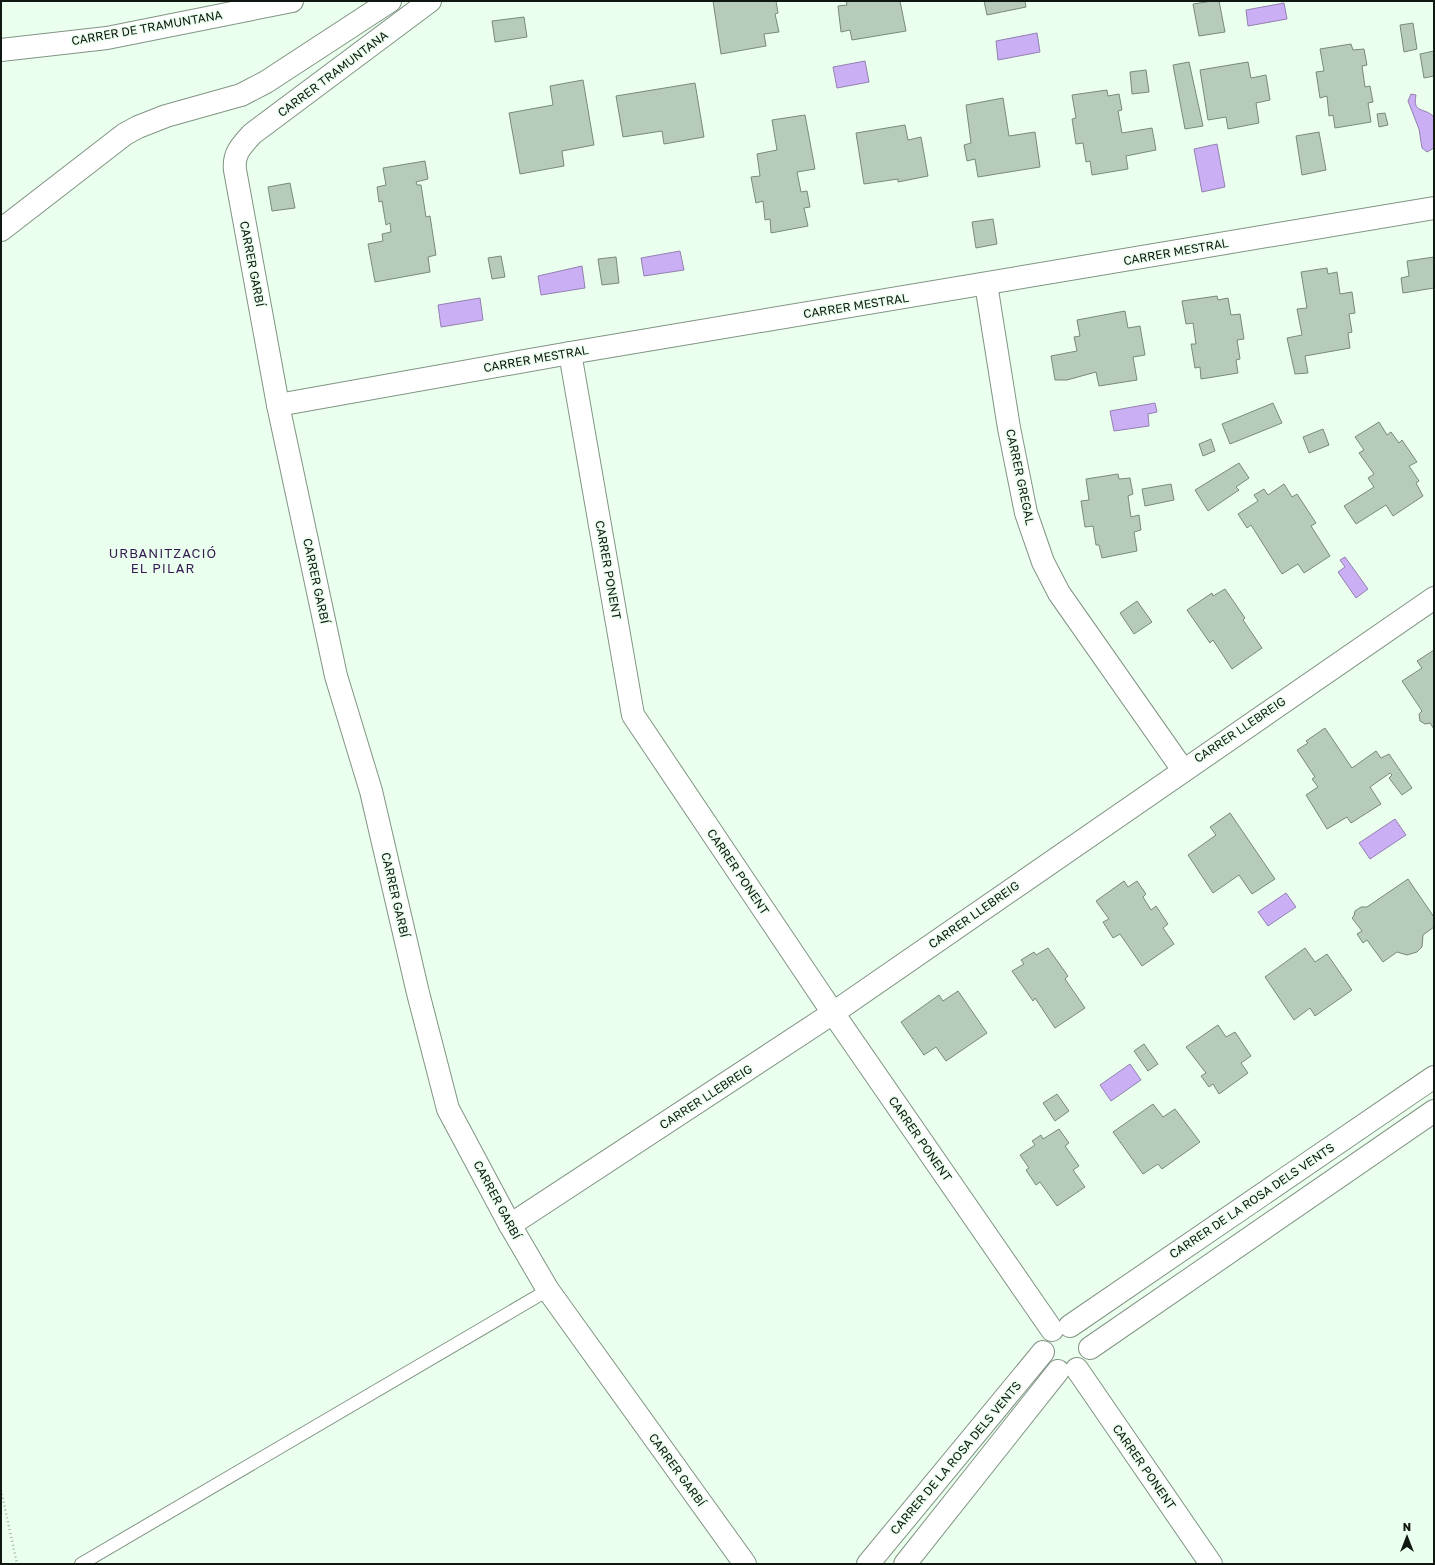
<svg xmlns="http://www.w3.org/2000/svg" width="1435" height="1565" viewBox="0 0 1435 1565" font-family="'Golos Text',sans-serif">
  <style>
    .water { fill: #cbaff4; stroke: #9381b0 }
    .building { fill: #b7cbba; stroke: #788b7b }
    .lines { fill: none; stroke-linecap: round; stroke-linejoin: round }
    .lane-casing { stroke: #819484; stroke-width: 14 }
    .street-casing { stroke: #819484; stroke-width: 24 }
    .path { stroke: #a3b4a6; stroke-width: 2.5; stroke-dasharray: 1 3; stroke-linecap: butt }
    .lane { stroke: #fff; stroke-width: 12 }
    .street { stroke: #fff; stroke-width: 22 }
    .labels { text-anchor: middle; stroke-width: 3; stroke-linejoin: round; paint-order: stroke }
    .street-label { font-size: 12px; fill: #101711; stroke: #eaffed }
    .neighbourhood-label { font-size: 13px; letter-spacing: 1px; fill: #351a53; stroke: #eaffed }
  </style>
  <rect width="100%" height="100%" fill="#eaffed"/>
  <g class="water">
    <path d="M 1284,3 L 1287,19 L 1248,26 L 1246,10 Z"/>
    <path d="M 1037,33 L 1040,52 L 998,60 L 996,41 Z"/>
    <path d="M 865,61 L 869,82 L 837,88 L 833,67 Z"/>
    <path d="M 1411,94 L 1416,95 C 1412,114 1425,107 1434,117 L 1434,148 L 1427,152 L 1422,148 L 1419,129 L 1408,101 Z"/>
    <path d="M 1217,144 L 1225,187 L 1202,192 L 1194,149 Z"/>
    <path d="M 680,251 L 684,270 L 644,276 L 641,258 Z"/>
    <path d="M 582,266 L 585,288 L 541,295 L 538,276 Z"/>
    <path d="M 480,298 L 483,320 L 441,327 L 438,305 Z"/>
    <path d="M 1155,403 L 1157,412 L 1148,414 L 1149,426 L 1114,431 L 1110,411 Z"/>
    <path d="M 1345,557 L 1368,589 L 1356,598 L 1338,572 L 1345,567 L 1340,560 Z"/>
    <path d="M 1395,819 L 1406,835 L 1370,859 L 1359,843 Z"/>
    <path d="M 1286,893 L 1296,907 L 1268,926 L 1258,912 Z"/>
    <path d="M 1130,1064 L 1141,1080 L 1111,1101 L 1100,1085 Z"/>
  </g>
  <g class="building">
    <path d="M 713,1 L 776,1 L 778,13 L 775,14 L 779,32 L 764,34 L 766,46 L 721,54 Z"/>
    <path d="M 846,1 L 900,1 L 906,31 L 852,40 L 850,30 L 841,32 L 838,6 L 847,5 Z"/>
    <path d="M 984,1 L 1025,1 L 1026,7 L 987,15 Z"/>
    <path d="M 1212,1 L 1219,1 L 1225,32 L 1199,36 L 1193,4 Z"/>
    <path d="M 524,17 L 527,37 L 495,42 L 492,21 Z"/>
    <path d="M 1413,23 L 1417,49 L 1404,52 L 1400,25 Z"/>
    <path d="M 1351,44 L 1353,50 L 1364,49 L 1367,65 L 1362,66 L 1365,87 L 1370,86 L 1373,102 L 1368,103 L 1371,122 L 1335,128 L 1333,115 L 1329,116 L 1327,96 L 1320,98 L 1316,72 L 1324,71 L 1320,49 Z"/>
    <path d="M 1434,51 L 1434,76 L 1424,78 L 1420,54 Z"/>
    <path d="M 1189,62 L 1203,126 L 1185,129 L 1173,65 Z"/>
    <path d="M 1248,62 L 1251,78 L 1266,75 L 1270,100 L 1256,103 L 1259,123 L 1228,129 L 1226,117 L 1208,120 L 1200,70 Z"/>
    <path d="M 1146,70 L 1149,92 L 1132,94 L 1130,72 Z"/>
    <path d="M 583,80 L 594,145 L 562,151 L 564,166 L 520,174 L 509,113 L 553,105 L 550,86 Z"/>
    <path d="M 695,83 L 704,137 L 664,144 L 662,131 L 623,137 L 616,96 Z"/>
    <path d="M 1107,90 L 1108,96 L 1119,94 L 1122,110 L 1118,111 L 1122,133 L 1152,128 L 1156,150 L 1126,156 L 1128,169 L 1092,175 L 1090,161 L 1086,162 L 1083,143 L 1076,144 L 1072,119 L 1076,118 L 1072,95 Z"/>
    <path d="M 1003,98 L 1009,136 L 1035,132 L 1040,167 L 978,177 L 975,159 L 967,161 L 964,145 L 971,143 L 966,105 Z"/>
    <path d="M 1385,113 L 1388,125 L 1379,127 L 1377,114 Z"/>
    <path d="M 805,115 L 815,169 L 797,172 L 801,192 L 807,191 L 810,207 L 804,208 L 808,226 L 771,233 L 770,219 L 765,220 L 763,201 L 756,203 L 751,177 L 760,176 L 757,154 L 777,150 L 772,120 Z"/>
    <path d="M 905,125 L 908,140 L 921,137 L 928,176 L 898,182 L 898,179 L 864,184 L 856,133 Z"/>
    <path d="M 1319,132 L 1326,170 L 1302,175 L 1296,136 Z"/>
    <path d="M 425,161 L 428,179 L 416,182 L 417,185 L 421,185 L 426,217 L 430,216 L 436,255 L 428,257 L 430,272 L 375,282 L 368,244 L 383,241 L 382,234 L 391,232 L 390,223 L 386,225 L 382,201 L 379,202 L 377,187 L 386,185 L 383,168 Z"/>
    <path d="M 290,183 L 295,208 L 272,211 L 268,187 Z"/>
    <path d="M 993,219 L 997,244 L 976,248 L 972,222 Z"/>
    <path d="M 501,256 L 505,277 L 492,279 L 488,258 Z"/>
    <path d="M 616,257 L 619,283 L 602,285 L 598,259 Z"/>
    <path d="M 1434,257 L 1434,288 L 1403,293 L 1401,278 L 1409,276 L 1407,261 Z"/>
    <path d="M 1327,268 L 1328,274 L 1337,272 L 1340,294 L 1352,292 L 1355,313 L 1349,314 L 1352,332 L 1348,333 L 1350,348 L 1305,356 L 1308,373 L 1295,374 L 1287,338 L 1302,335 L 1297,309 L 1307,308 L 1301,272 Z"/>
    <path d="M 1217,296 L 1218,300 L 1228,298 L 1231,315 L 1240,314 L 1244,339 L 1237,340 L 1240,359 L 1236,360 L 1238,373 L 1201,379 L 1200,367 L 1195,368 L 1191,344 L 1196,344 L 1193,323 L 1186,324 L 1182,301 Z"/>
    <path d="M 1125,311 L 1128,328 L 1140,326 L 1145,355 L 1133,357 L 1137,380 L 1099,386 L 1096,372 L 1067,380 L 1055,380 L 1051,356 L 1077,351 L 1074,337 L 1080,336 L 1077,320 Z"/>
    <path d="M 1273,403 L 1282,423 L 1230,444 L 1222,424 Z"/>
    <path d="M 1379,422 L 1387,435 L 1391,432 L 1399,443 L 1402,440 L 1417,462 L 1409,466 L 1419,481 L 1416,483 L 1423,496 L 1393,516 L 1386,505 L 1356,524 L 1344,506 L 1374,487 L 1368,478 L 1374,474 L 1359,453 L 1364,450 L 1355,437 Z"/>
    <path d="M 1323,429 L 1329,445 L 1309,453 L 1303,437 Z"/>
    <path d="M 1211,439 L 1215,451 L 1203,456 L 1199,444 Z"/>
    <path d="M 1239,463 L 1249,478 L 1236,487 L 1239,490 L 1208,511 L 1195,490 Z"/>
    <path d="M 1118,474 L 1119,479 L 1130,478 L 1133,494 L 1128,496 L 1131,517 L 1139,515 L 1141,530 L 1134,532 L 1137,551 L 1102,558 L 1099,545 L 1096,545 L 1093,526 L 1085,527 L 1081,501 L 1089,500 L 1086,479 Z"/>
    <path d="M 1171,484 L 1174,500 L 1145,506 L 1142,489 Z"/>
    <path d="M 1284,484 L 1292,497 L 1297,494 L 1316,523 L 1311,526 L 1330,556 L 1304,573 L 1298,564 L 1282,574 L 1251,525 L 1247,528 L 1238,514 L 1258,501 L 1254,495 L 1264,489 L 1268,495 Z"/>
    <path d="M 1225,589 L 1245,618 L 1243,620 L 1262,648 L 1232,669 L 1213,640 L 1210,643 L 1187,610 L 1212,593 L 1213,596 Z"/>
    <path d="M 1137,601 L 1152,622 L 1134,634 L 1120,613 Z"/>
    <path d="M 1434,650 L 1434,729 L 1430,723 L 1425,724 L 1420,721 L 1419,714 L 1422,711 L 1402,681 L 1422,668 L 1417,661 Z"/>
    <path d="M 1325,728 L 1352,768 L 1376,751 L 1381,758 L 1389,754 L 1412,788 L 1402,795 L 1389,778 L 1392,775 L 1390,773 L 1370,787 L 1381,804 L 1351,823 L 1347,817 L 1327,829 L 1306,795 L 1318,787 L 1312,779 L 1315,777 L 1297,750 L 1308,743 L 1306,741 Z"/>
    <path d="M 1230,813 L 1275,879 L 1252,894 L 1239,875 L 1213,893 L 1188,855 L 1216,835 L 1210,827 Z"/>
    <path d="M 1408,879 L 1434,917 L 1434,927 L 1423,935 L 1422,947 L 1417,952 L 1407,955 L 1397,952 L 1383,962 L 1367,940 L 1363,943 L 1357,934 L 1362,931 L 1352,918 L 1354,916 L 1355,911 L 1361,907 L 1367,907 Z"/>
    <path d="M 1124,881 L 1128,887 L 1137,881 L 1146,894 L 1143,897 L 1151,910 L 1156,906 L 1168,924 L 1163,928 L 1174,944 L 1142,966 L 1120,934 L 1113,938 L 1103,922 L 1109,919 L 1096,901 Z"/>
    <path d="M 1048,948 L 1068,976 L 1065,979 L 1085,1008 L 1055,1028 L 1035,998 L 1033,1001 L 1012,971 L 1024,964 L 1021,960 L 1034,952 L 1036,955 Z"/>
    <path d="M 1305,948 L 1315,962 L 1327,954 L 1352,990 L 1315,1016 L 1310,1008 L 1294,1020 L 1265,977 Z"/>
    <path d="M 958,991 L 987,1033 L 946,1061 L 936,1047 L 924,1055 L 901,1022 L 939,995 L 943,1001 Z"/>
    <path d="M 1218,1025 L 1226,1037 L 1235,1032 L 1251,1056 L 1241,1063 L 1248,1073 L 1219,1094 L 1213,1084 L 1209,1087 L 1201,1076 L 1206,1073 L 1186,1047 Z"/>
    <path d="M 1144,1044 L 1158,1064 L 1148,1071 L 1134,1051 Z"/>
    <path d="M 1057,1094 L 1069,1111 L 1055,1121 L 1043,1103 Z"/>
    <path d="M 1153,1104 L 1163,1117 L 1175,1109 L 1200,1142 L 1162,1169 L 1158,1164 L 1143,1174 L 1113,1132 Z"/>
    <path d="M 1059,1129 L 1069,1143 L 1065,1146 L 1079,1166 L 1073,1170 L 1085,1187 L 1057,1206 L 1040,1182 L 1036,1185 L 1026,1170 L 1029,1168 L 1020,1155 L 1035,1145 L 1032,1141 L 1041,1135 L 1043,1139 Z"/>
  </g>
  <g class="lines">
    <defs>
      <path id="lane" d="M 81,1564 L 548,1290"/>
      <g id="street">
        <path d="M 430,1 L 252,134 C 241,146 233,154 235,170 L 278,405 L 336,676 L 371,791 L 418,993 L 448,1109 L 510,1225 L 548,1290 L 745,1564"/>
        <path d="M 1,50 L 107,38 L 292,1"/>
        <path d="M 1,230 L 125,134 L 138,127 L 166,116 L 241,95 L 266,82 L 390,1"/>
        <path d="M 986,284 L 1009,428 L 1026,513 L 1043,562 L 1059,593 L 1183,770"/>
        <path d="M 570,353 L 633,715 L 833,1013 L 1052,1330"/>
        <path d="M 278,405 L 570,353 L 1434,208"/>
        <path d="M 510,1225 L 833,1013 L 1434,598"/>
        <path d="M 1070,1326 L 1434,1077"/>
        <path d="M 1090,1348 L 1434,1111"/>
        <path d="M 1077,1369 L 1211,1564"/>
        <path d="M 868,1564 L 1043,1352"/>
        <path d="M 905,1564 L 1058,1371"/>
      </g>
    </defs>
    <use href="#lane" class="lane-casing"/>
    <use href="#street" class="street-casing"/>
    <path class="path" d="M 1,1490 L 17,1564"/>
    <use href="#lane" class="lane"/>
    <use href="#street" class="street"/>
  </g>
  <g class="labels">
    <g class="street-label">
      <text transform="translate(147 28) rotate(-10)" y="4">CARRER DE TRAMUNTANA</text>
      <text transform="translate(333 74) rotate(-37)" y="4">CARRER TRAMUNTANA</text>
      <text transform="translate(1176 252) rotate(-10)" y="4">CARRER MESTRAL</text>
      <text transform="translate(252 264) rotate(79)" y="4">CARRER GARBÍ</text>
      <text transform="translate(856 306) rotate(-9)" y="4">CARRER MESTRAL</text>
      <text transform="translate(536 359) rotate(-10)" y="4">CARRER MESTRAL</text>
      <text transform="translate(1020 477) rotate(78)" y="4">CARRER GREGAL</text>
      <text transform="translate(608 570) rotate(80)" y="4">CARRER PONENT</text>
      <text transform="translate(316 581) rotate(78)" y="4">CARRER GARBÍ</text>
      <text transform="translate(1240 730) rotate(-34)" y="4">CARRER LLEBREIG</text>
      <text transform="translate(738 872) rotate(56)" y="4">CARRER PONENT</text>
      <text transform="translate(395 895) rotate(77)" y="4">CARRER GARBÍ</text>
      <text transform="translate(974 915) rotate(-35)" y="4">CARRER LLEBREIG</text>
      <text transform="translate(706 1097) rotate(-33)" y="4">CARRER LLEBREIG</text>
      <text transform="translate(920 1139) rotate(55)" y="4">CARRER PONENT</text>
      <text transform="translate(497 1200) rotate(62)" y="4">CARRER GARBÍ</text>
      <text transform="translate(1252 1201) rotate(-34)" y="4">CARRER DE LA ROSA DELS VENTS</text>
      <text transform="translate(956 1458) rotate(-50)" y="4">CARRER DE LA ROSA DELS VENTS</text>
      <text transform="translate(1144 1467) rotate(55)" y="4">CARRER PONENT</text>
      <text transform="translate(677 1470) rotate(54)" y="4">CARRER GARBÍ</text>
    </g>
    <g class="neighbourhood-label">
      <text x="163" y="558">URBANITZACIÓ<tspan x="163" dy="15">EL PILAR</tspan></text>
    </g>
  </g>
  <rect width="1435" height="1565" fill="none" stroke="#101711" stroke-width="4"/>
  <g transform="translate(1407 1537)" stroke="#eaffed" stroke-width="3" paint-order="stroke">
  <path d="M0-3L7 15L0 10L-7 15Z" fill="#101711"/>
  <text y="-6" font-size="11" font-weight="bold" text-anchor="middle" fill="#101711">N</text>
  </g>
</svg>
